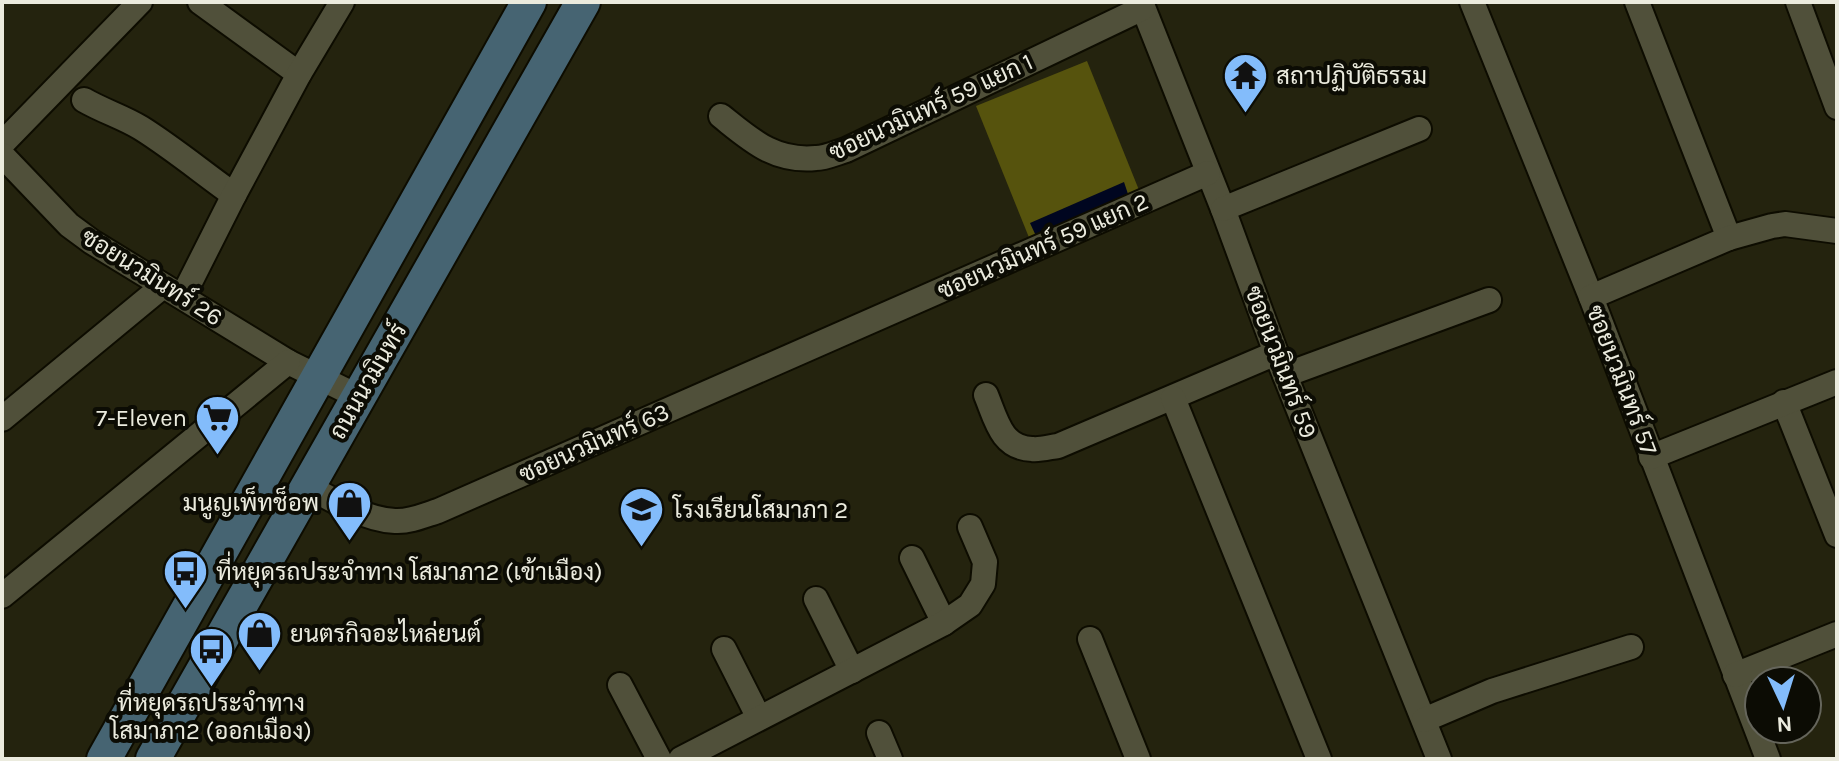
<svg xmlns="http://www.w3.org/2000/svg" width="1839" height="761" viewBox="0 0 1839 761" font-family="Karla,Sarabun,sans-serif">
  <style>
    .forest { fill: #56530d }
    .water { fill: #000620 }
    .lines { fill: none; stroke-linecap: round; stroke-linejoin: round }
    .street-casing { stroke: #0d0c00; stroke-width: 28 }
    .secondary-casing { stroke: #0d0c00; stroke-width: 38 }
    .street { stroke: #50503a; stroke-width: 24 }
    .secondary { stroke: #466472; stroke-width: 34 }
    .labels { text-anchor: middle; stroke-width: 8; stroke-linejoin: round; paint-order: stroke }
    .poi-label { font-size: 24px; fill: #ebebde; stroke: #0c0c04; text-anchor: start }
    .street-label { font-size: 24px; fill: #ebebde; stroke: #0c0c04 }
  </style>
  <rect width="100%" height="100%" fill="#24230e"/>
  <path class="forest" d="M 1087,61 L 1143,200 L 1032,245 L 976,106 Z"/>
  <path class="water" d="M 1124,182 L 1129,197 L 1036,236 L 1030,223 Z"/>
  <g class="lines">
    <defs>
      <g id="street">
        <path d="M 200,2 L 299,74"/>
        <path d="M 1141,2 L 1223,209 L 1276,353 L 1439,759"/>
        <path d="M 1472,2 L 1591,297 L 1768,759"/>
        <path d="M 1637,2 L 1729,238"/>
        <path d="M 1798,2 L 1837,107"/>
        <path d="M 84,100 C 103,111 123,117 141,128 C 173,148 203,173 234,195"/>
        <path d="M 721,116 C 751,140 774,162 816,158 C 825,158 836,153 846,150 L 1143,8"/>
        <path d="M 2,144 L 140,2"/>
        <path d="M 2,155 L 69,225 L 92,242 L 288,362 L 359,397"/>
        <path d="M 1223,209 L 1419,129"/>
        <path d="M 183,296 L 234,195 L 299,74 L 342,2"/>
        <path d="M 1591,297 L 1729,238 L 1772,226 L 1785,224 L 1837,231"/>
        <path d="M 1285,375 L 1489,300"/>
        <path d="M 986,395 C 996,419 1001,448 1032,449 C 1040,450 1050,447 1058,446 L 1276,353"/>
        <path d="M 1173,398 L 1319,759"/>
        <path d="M 1784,402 L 1837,535"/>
        <path d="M 2,419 L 163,286"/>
        <path d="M 1651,457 L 1837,382"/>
        <path d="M 307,486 C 332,500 367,520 395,521 C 410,522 425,515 438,511 L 1208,173"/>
        <path d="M 912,558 L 944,623"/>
        <path d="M 2,596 L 288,362"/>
        <path d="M 816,599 L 852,671"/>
        <path d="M 1090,639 L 1138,759"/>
        <path d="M 724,649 L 759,718"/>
        <path d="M 1735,675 L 1837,634"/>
        <path d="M 620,685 L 659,759"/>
        <path d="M 1424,720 L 1492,691 L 1631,647"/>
        <path d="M 879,733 L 890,759"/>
        <path d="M 681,759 L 944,623 L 970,605 L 983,584 L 985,562 L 970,527"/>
      </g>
      <g id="secondary">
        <path d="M 104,759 L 529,2"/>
        <path d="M 153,759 L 583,2"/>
      </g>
    </defs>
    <use href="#street" class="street-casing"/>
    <use href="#secondary" class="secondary-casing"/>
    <use href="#street" class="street"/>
    <use href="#secondary" class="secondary"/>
  </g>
  <defs>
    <symbol id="temple-pin" viewBox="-11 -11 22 30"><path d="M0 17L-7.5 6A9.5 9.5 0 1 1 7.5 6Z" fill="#83bcfb" stroke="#0c0c04"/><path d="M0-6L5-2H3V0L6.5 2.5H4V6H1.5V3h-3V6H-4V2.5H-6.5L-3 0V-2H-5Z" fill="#111"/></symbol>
    <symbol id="supermarket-pin" viewBox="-11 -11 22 30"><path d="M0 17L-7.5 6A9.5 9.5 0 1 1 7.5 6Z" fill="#83bcfb" stroke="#0c0c04"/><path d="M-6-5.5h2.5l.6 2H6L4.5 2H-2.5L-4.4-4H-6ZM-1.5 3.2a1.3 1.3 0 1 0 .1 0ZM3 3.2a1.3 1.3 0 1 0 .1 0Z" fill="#111"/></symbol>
    <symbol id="shop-pin" viewBox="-11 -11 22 30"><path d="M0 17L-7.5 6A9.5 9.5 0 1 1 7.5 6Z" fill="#83bcfb" stroke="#0c0c04"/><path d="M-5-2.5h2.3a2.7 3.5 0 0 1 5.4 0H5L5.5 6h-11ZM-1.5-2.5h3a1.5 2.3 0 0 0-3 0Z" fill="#111"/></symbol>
    <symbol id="school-pin" viewBox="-11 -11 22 30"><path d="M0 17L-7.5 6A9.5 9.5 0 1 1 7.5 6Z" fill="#83bcfb" stroke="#0c0c04"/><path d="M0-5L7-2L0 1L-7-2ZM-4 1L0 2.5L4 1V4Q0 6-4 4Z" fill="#111"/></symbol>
    <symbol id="bus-pin" viewBox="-11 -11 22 30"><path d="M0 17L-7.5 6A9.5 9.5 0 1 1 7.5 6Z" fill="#83bcfb" stroke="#0c0c04"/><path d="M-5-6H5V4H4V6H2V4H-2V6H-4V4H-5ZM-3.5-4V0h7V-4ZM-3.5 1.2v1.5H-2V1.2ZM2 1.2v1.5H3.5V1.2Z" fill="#111"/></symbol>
  </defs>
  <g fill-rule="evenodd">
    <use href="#temple-pin" x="1220" y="50" width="51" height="69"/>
    <use href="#supermarket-pin" x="192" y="392" width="51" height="69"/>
    <use href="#shop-pin" x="324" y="478" width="51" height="69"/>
    <use href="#school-pin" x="616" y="484" width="51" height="69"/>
    <use href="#bus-pin" x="160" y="546" width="51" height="69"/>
    <use href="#shop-pin" x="234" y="608" width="51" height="69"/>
    <use href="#bus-pin" x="186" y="624" width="51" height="69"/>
  </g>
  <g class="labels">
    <g class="poi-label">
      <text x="1276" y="84">สถาปฏิบัติธรรม</text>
      <text x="187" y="426" text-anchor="end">7-Eleven</text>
      <text x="319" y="511" text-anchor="end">มนูญเพ็ทช็อพ</text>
      <text x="673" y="518">โรงเรียนโสมาภา 2</text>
      <text x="216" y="580">ที่หยุดรถประจำทาง โสมาภา2 (เข้าเมือง)</text>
      <text x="290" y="642">ยนตรกิจอะไหล่ยนต์</text>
      <text x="211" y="711" text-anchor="middle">ที่หยุดรถประจำทาง<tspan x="211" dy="28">โสมาภา2 (ออกเมือง)</tspan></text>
    </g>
    <g class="street-label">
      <text transform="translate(931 107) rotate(-25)" y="8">ซอยนวมินทร์ 59 แยก 1</text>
      <text transform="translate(1043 246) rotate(-24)" y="8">ซอยนวมินทร์ 59 แยก 2</text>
      <text transform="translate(152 277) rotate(32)" y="8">ซอยนวมินทร์ 26</text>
      <text transform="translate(1281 362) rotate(69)" y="8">ซอยนวมินทร์ 59</text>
      <text transform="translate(1622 380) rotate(69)" y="8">ซอยนวมินทร์ 57</text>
      <text transform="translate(368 381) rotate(-60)" y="8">ถนนนวมินทร์</text>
      <text transform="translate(594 443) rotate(-24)" y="8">ซอยนวมินทร์ 63</text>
    </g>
  </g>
  <rect width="1839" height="761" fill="none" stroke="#ebebde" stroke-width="8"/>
  <g transform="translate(1783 705) rotate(176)"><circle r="38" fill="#0c0c04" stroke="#65655b" stroke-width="2"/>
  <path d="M0-6L14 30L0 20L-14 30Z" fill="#83bcfb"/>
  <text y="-12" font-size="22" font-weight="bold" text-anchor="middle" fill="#ebebde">N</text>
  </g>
</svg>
